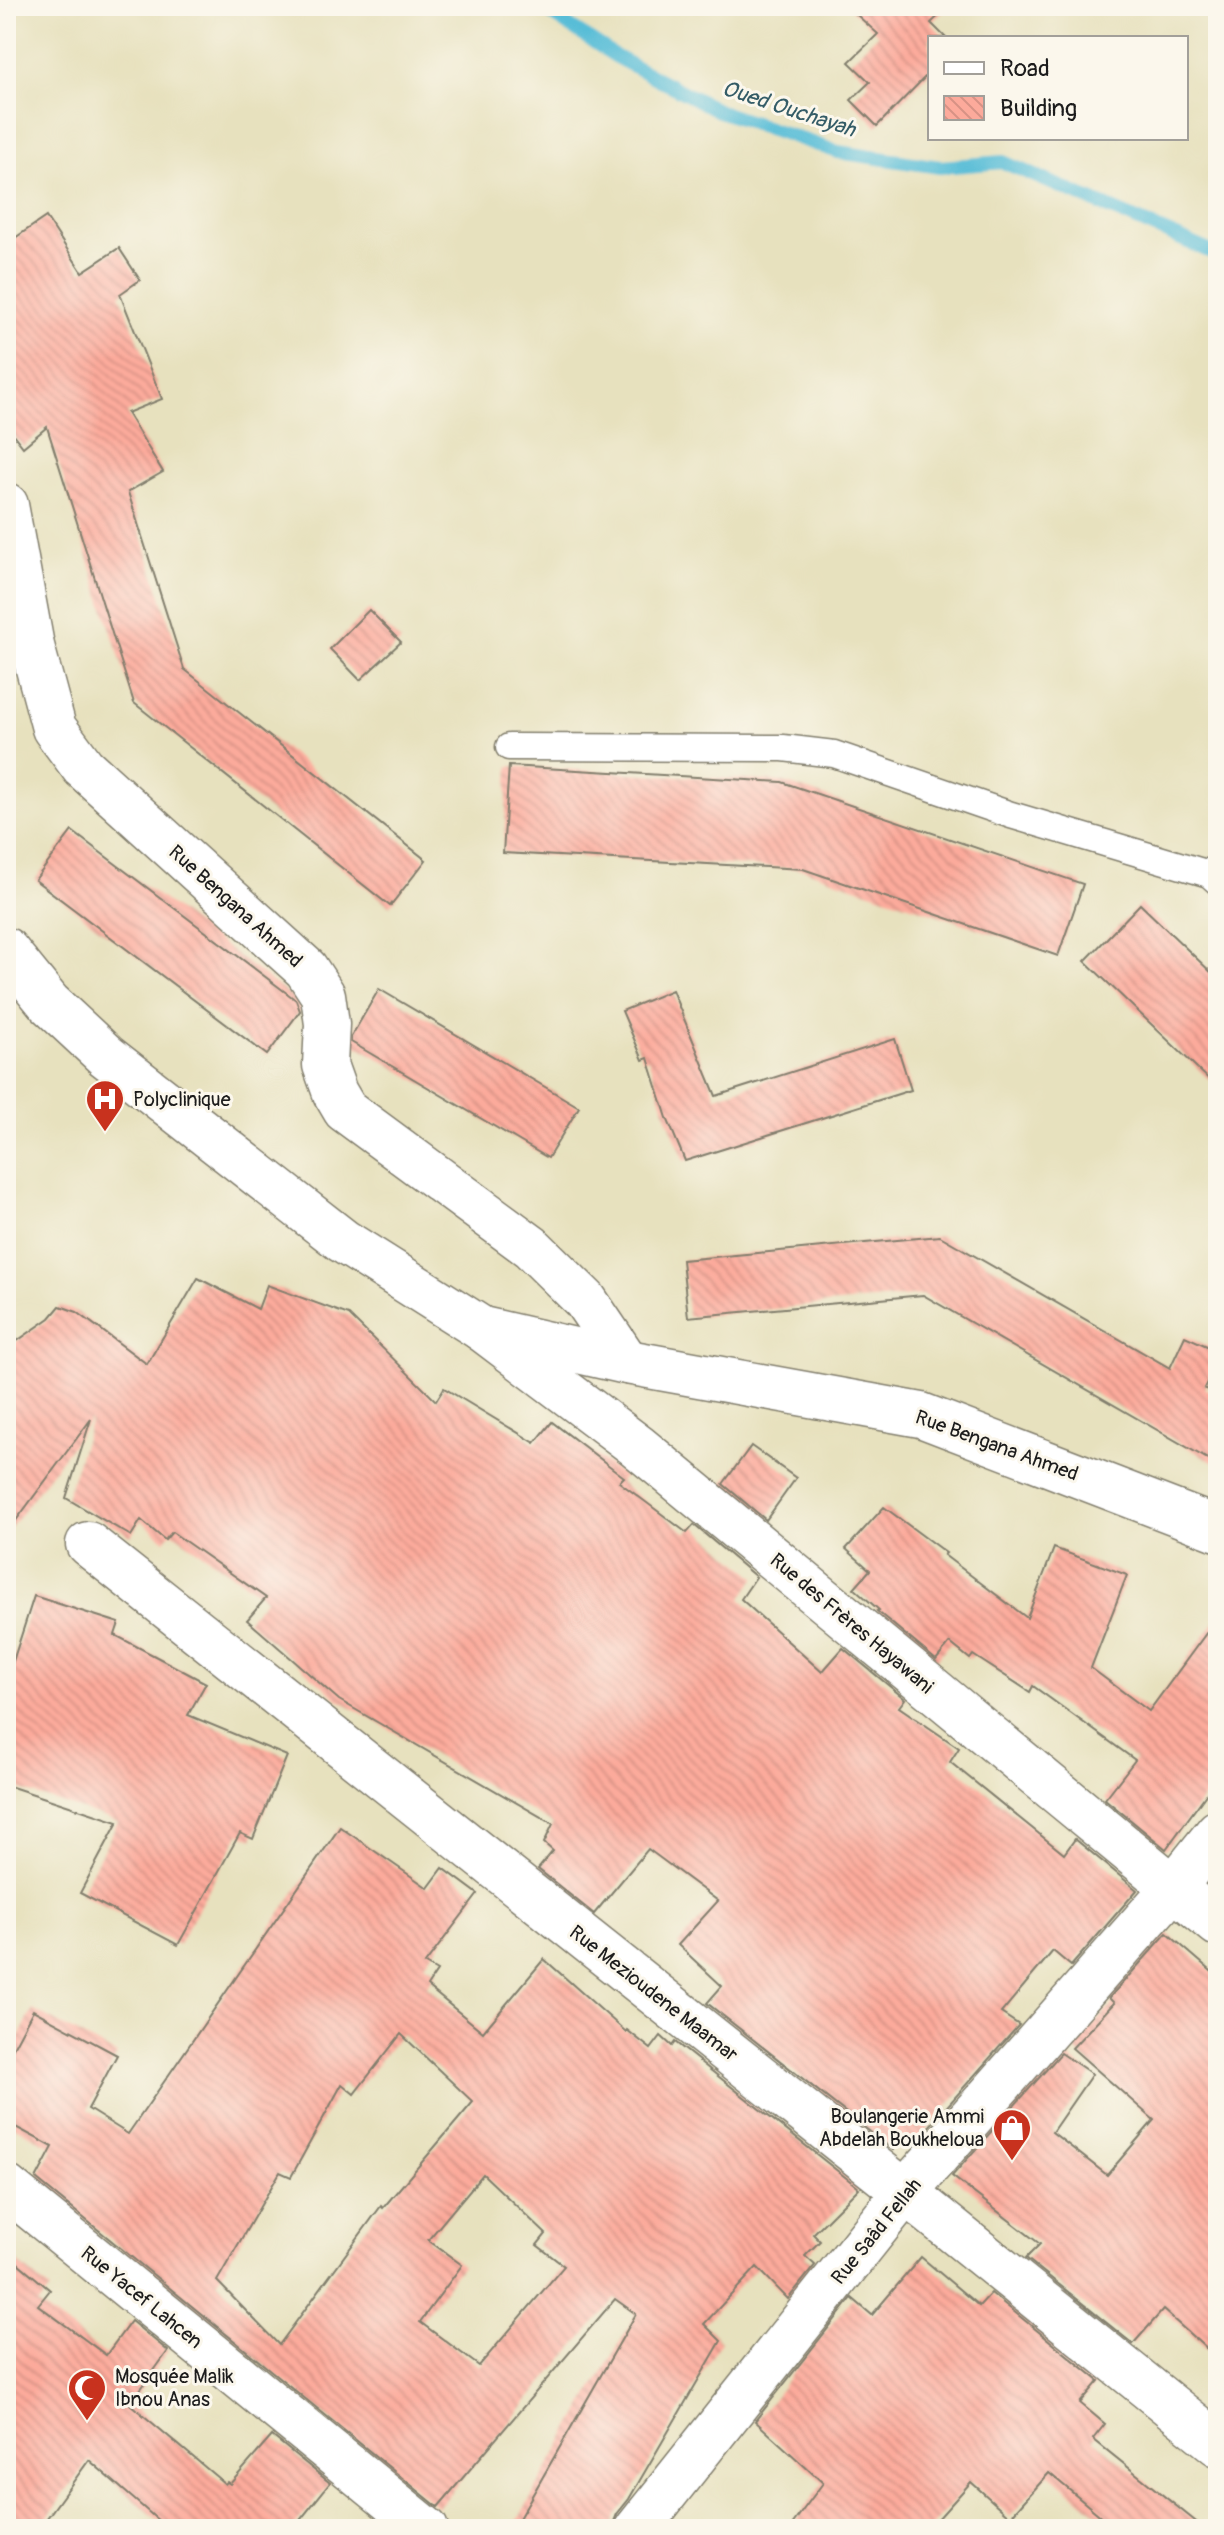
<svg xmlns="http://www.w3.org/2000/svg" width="1224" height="2535" viewBox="0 0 1224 2535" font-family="Pangolin,sans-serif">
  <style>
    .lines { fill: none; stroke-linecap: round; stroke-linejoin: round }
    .stream { stroke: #59bdd7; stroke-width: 14 }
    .building { fill: url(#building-back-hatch); fill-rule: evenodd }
    .lane-casing { stroke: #827e6d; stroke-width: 29 }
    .street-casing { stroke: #827e6d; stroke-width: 47 }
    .secondary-casing { stroke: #827e6d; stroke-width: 47 }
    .lane { stroke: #fff; stroke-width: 26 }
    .street { stroke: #fff; stroke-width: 44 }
    .secondary { stroke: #fff; stroke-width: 44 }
    .labels { text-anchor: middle; stroke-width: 6; stroke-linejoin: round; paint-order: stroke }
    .street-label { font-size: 20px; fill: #1c1c1c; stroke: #fbf7ec }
    .poi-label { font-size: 20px; fill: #1c1c1c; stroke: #fbf7ec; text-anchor: start }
    .water-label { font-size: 22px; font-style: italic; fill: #345c67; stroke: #fbf7ec }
  </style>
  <defs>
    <pattern id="building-back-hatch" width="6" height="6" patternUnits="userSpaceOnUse" patternTransform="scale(2)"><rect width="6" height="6" fill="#fcaa9b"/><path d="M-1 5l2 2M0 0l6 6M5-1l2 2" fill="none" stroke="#d79285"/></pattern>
  </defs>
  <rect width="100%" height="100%" fill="#fbf7ec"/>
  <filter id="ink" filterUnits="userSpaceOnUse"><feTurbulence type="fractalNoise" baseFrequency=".0125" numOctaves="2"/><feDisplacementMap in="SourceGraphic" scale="16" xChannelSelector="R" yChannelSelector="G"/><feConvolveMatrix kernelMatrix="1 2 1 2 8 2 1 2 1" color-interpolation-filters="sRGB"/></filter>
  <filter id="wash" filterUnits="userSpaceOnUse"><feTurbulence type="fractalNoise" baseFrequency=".006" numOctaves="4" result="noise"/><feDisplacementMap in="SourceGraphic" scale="32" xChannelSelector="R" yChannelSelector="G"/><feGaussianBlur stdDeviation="1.8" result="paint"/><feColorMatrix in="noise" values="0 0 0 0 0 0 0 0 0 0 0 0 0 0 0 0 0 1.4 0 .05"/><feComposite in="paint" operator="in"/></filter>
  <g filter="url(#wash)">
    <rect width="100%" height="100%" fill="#e7e1be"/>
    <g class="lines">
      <path class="stream" d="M 545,6 L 554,16 L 618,58 L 719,111 L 838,152 L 940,167 L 1003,162 L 1218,255"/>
    </g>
    <g id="blocks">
      <g class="building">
        <path d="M 847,6 L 949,6 L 931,23 L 946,38 L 930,38 L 930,72 L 877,126 L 851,100 L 870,82 L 849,62 L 878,34 Z"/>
        <path d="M 46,217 L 82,272 L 119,248 L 140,280 L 120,294 L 162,399 L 127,413 L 163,472 L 128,492 L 184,669 L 426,860 L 390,906 L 134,703 L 47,427 L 23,447 L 6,425 L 6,244 Z"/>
        <path d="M 369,610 L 401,642 L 360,680 L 330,649 Z"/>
        <path d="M 509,766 L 782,782 L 1083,884 L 1058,956 L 803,869 L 503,853 Z"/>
        <path d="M 72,831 L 296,1000 L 300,1011 L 267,1055 L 35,880 Z"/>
        <path d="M 1140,904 L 1218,979 L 1218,1088 L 1085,961 Z"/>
        <path d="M 379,989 L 579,1107 L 548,1158 L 351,1042 L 351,1037 Z"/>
        <path d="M 672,990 L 716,1096 L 895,1039 L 911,1090 L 685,1161 L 667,1118 L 648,1058 L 643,1060 L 622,1011 Z"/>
        <path d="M 940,1236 L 1170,1368 L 1185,1336 L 1218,1351 L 1218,1361 L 1204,1388 L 1218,1396 L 1218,1465 L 923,1295 L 688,1317 L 682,1260 Z"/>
        <path d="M 198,1278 L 258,1309 L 267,1285 L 349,1315 L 436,1401 L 444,1388 L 535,1443 L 552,1422 L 624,1477 L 619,1482 L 687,1533 L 694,1525 L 756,1577 L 741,1599 L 822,1672 L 843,1648 L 905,1699 L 899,1707 L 959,1748 L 950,1762 L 1064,1854 L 1075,1839 L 1137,1890 L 1071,1966 L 1053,1951 L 1001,2013 L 1019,2025 L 913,2145 L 902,2137 L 893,2150 L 707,2003 L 722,1986 L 678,1945 L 718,1901 L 648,1849 L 594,1914 L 538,1869 L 553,1851 L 544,1843 L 553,1824 L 339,1700 L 247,1620 L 266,1598 L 172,1532 L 165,1540 L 141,1520 L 131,1536 L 66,1498 L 91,1419 L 6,1534 L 6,1356 L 10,1346 L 50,1318 L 60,1306 L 77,1312 L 147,1364 Z"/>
        <path d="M 751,1446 L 796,1478 L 766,1520 L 723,1484 Z"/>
        <path d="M 884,1507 L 946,1553 L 944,1555 L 1027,1618 L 1054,1548 L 1127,1575 L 1091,1668 L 1149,1711 L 1218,1617 L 1218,1778 L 1166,1849 L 1105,1799 L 1135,1760 L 1033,1686 L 1030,1692 L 973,1655 L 970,1659 L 950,1643 L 936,1660 L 877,1611 L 879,1610 L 854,1588 L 870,1570 L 846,1549 Z"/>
        <path d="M 34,1596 L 119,1623 L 115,1635 L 206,1683 L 188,1715 L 287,1756 L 253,1839 L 240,1833 L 178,1945 L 80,1893 L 118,1822 L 6,1785 L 6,1683 Z"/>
        <path d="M 340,1827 L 428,1888 L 443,1868 L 478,1894 L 425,1964 L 437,1971 L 427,1986 L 483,2032 L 544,1959 L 626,2032 L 627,2030 L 651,2049 L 661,2036 L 672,2046 L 675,2042 L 859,2188 L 813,2234 L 820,2241 L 805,2256 L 815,2265 L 788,2299 L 757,2267 L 704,2324 L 721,2341 L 629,2499 L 617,2514 L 611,2529 L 513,2529 L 636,2314 L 615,2299 L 438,2507 L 36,2179 L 53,2147 L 6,2122 L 6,2061 L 33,2010 L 117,2055 L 88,2109 L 128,2134 ZM 401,2034 L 473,2102 L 383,2208 L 381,2206 L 279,2345 L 217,2281 L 280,2172 L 291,2177 L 342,2084 L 354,2094 ZM 483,2174 L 546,2234 L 537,2245 L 564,2266 L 479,2366 L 420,2322 L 462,2265 L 428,2240 Z"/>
        <path d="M 1167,1933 L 1218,1977 L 1218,2359 L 1163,2310 L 1133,2344 L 1026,2258 L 1040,2244 L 952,2176 L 1061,2053 L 1092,2074 L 1052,2132 L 1107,2175 L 1154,2120 L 1072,2048 L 1114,2003 L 1109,1998 Z"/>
        <path d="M 6,2253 L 50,2290 L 38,2305 L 106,2355 L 131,2321 L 168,2351 L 130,2404 L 225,2484 L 227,2482 L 230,2484 L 272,2436 L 330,2483 L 293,2529 L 168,2529 L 89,2460 L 39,2529 L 6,2529 Z"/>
        <path d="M 921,2257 L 979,2306 L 991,2293 L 1099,2381 L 1080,2403 L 1105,2424 L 1093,2439 L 1205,2529 L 1116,2529 L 1049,2473 L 1010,2517 L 971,2482 L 929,2529 L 789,2529 L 823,2483 L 755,2421 L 852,2298 L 872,2315 Z"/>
      </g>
    </g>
  </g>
  <g filter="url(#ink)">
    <use href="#blocks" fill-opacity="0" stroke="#827e6d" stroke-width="2"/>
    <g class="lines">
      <defs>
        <path id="lane" d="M 509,747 L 783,748 L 834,754 L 1011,815 L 1209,874 L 1218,882"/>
        <g id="street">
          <path d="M 6,505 L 32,646 L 54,728 L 83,767 L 306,969 L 323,995 L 327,1024 L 325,1065 L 335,1093 L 345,1110 L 531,1247 L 585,1300 L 627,1362"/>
          <path d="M 482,1329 L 637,1446 L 1218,1924"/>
          <path d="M 88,1544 L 905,2192 L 1218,2444"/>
          <path d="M 6,2187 L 426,2529"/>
          <path d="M 637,2529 L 905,2192 L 1173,1888 L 1218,1832"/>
        </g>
        <path id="secondary" d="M 6,950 L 49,1003 L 106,1056 L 343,1241 L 482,1329 L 627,1362 L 921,1415 L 1218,1529"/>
      </defs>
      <use href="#lane" class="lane-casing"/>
      <use href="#street" class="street-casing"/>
      <use href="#secondary" class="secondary-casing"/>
      <use href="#lane" class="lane"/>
      <use href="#street" class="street"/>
      <use href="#secondary" class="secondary"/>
    </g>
  </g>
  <defs>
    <symbol id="hospital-pin" viewBox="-11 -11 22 30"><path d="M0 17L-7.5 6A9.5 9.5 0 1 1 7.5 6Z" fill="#c8321e" stroke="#fbf7ec"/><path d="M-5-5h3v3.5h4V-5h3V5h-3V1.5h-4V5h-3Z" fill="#fff"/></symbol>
    <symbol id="shop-pin" viewBox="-11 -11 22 30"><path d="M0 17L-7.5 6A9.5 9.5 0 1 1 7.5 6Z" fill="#c8321e" stroke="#fbf7ec"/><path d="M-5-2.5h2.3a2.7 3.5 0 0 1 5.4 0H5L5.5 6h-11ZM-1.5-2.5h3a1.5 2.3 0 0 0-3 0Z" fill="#fff"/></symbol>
    <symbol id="mosque-pin" viewBox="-11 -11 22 30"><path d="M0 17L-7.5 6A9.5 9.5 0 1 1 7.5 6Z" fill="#c8321e" stroke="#fbf7ec"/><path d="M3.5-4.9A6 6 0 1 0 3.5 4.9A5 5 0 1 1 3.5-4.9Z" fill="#fff"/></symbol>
  </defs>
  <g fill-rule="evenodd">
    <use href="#hospital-pin" x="83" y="1077" width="44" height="60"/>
    <use href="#shop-pin" x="990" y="2106" width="44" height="60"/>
    <use href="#mosque-pin" x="65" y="2366" width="44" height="60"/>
  </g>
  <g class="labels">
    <g class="street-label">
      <text transform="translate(236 906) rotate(42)" y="7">Rue Bengana Ahmed</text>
      <text transform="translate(997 1445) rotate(20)" y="7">Rue Bengana Ahmed</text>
      <text transform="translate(852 1623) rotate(40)" y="7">Rue des Frères Hayawani</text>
      <text transform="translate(654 1993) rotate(38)" y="7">Rue Mezioudene Maamar</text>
      <text transform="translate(876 2231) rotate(-51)" y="7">Rue Saâd Fellah</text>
      <text transform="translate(142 2297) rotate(39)" y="7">Rue Yacef Lahcen</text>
    </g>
    <g class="poi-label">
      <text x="133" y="1106">Polyclinique</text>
      <text x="984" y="2123" text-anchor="end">Boulangerie Ammi<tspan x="984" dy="23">Abdelah Boukheloua</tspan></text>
      <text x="115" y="2383">Mosquée Malik<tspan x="115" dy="23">Ibnou Anas</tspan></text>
    </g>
    <g class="water-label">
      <text transform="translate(789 108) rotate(18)" y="8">Oued Ouchayah</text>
    </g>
  </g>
  <rect width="1224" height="2535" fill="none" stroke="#fbf7ec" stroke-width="32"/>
  <rect x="928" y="36" width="260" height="104" fill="#fbf7ec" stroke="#a29f99" stroke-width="2"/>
  <rect x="944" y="62" width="40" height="12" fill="#ffffff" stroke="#a29f99" stroke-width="2"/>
  <text x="1000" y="76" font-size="24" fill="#1c1c1c">Road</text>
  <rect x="944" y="96" width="40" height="24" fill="url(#building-back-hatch)" stroke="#a29f99" stroke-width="2"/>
  <text x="1000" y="116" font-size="24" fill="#1c1c1c">Building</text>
</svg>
